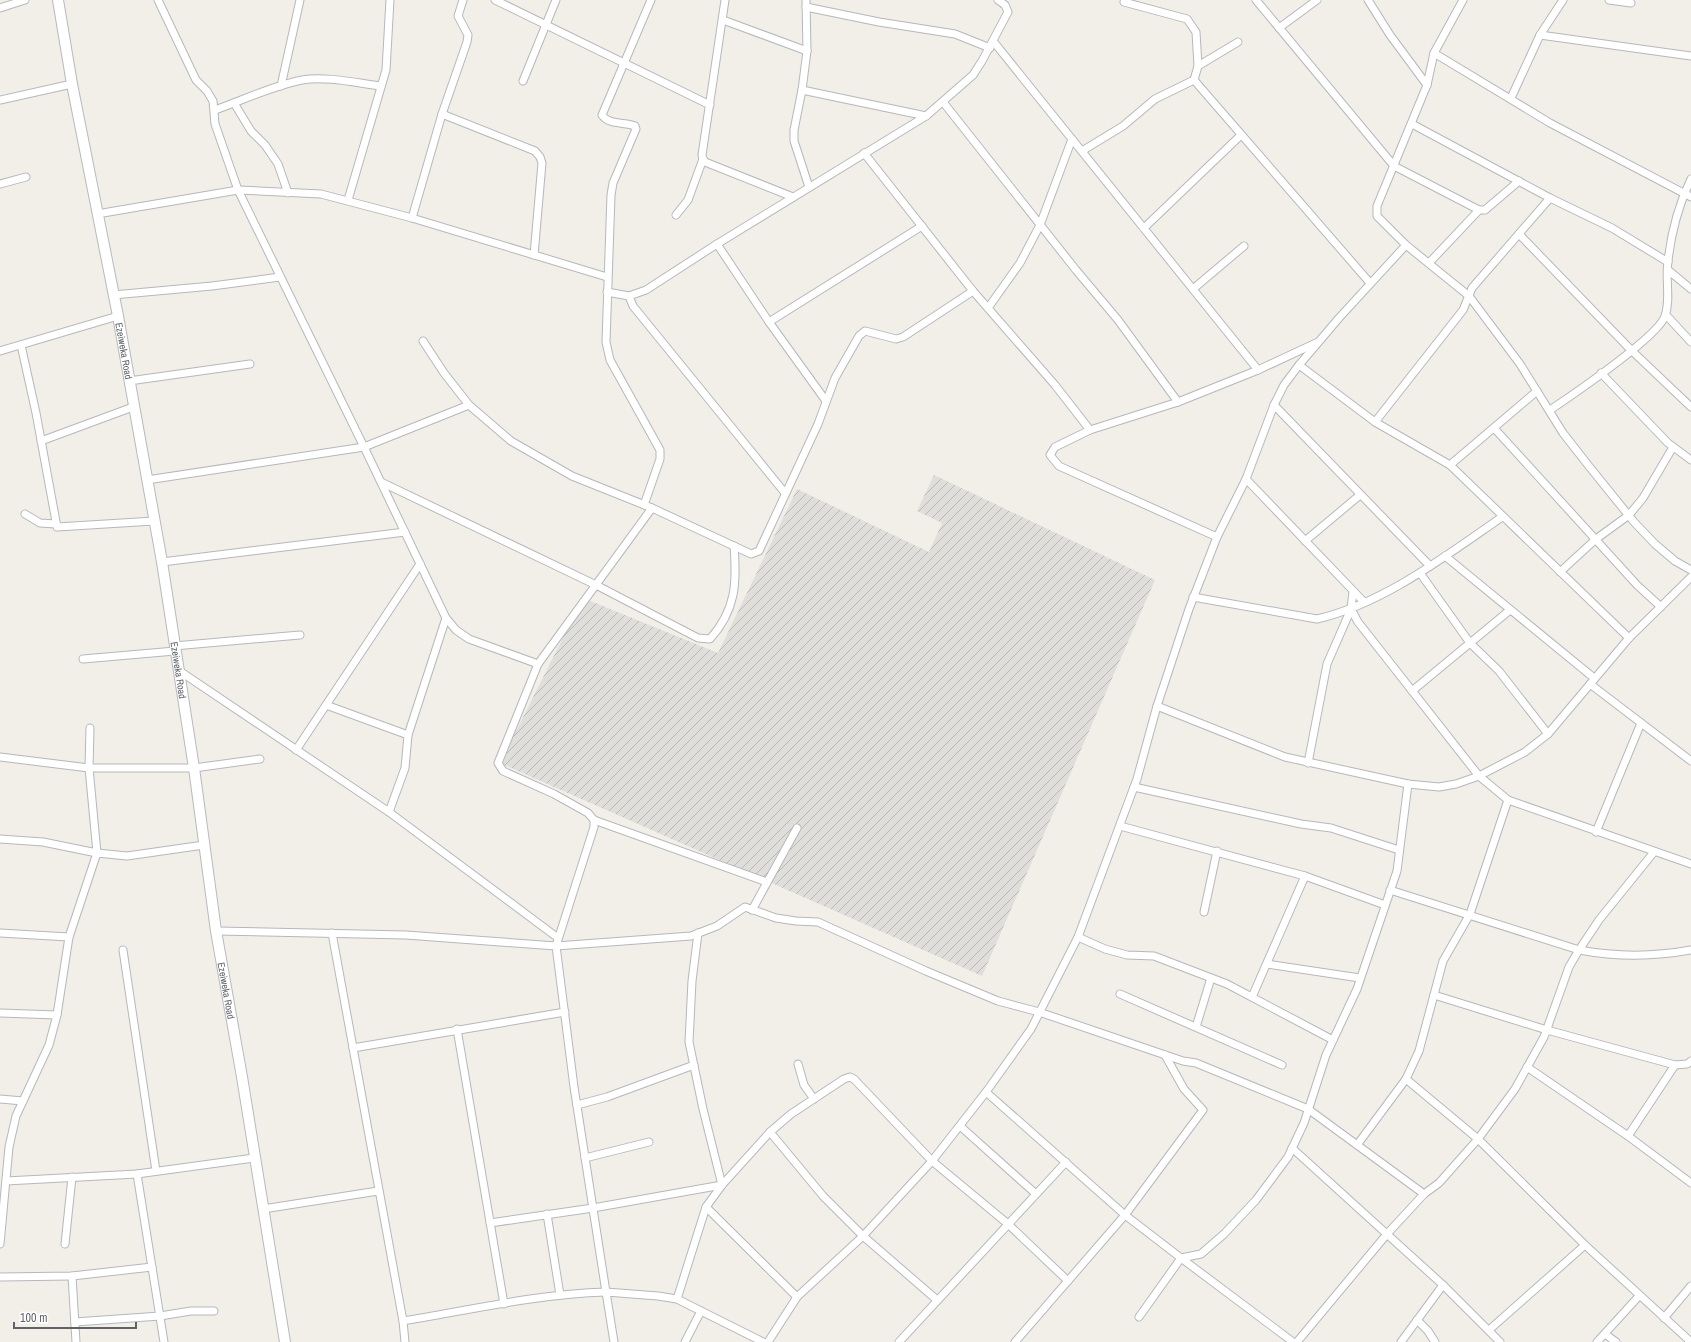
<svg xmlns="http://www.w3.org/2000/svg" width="1691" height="1342" viewBox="0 0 1691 1342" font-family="'Archivo Narrow',sans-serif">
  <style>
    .industrial { fill: url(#industrial-furrows) }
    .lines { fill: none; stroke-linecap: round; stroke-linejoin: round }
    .minor-casing { stroke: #b5b8bc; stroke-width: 9 }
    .secondary-casing { stroke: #b6babf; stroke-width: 12 }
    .minor { stroke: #fff; stroke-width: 7 }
    .secondary { stroke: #fff; stroke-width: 10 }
    .labels { text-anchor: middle; stroke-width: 4; stroke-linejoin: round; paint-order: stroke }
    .street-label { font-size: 10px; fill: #5f6368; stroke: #fff }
  </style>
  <defs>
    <pattern id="industrial-furrows" width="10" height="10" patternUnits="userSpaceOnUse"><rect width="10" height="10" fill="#e0deda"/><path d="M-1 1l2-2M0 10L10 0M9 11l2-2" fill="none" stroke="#b9b8b5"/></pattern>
  </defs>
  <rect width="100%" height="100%" fill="#f1efe8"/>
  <path class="industrial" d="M 934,475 L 1155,580 L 982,976 L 500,763 L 583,598 L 718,653 L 797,489 L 929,552 L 942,523 L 917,511 Z"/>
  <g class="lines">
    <defs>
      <g id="minor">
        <path d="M 158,0 L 196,80 L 207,91 L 213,101 L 215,124 L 238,190 L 364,447 L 446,618 L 456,630 L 469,639 L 538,664"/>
        <path d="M 495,0 L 710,105"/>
        <path d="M 806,0 L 807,51 L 802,90 L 794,130 L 794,141 L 809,187"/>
        <path d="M 1256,0 L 1394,166 L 1479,210 L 1485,210 L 1519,181"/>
        <path d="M 1368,0 L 1390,35 L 1427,85"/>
        <path d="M 1463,0 L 1434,53 L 1427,85 L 1377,206 L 1377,216 L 1406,245 L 1469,296 L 1520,364 L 1563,433 L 1588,465 L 1634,522 L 1655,544 L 1675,561 L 1691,570"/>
        <path d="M 1609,0 L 1631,3"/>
        <path d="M 1124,2 L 1187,19 L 1196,32 L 1198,66"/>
        <path d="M 806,7 L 879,22 L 955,34 L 990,48"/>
        <path d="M 0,8 L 25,0"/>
        <path d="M 723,20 L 807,51"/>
        <path d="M 1279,28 L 1317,0"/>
        <path d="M 1540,35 L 1691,56"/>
        <path d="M 993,41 L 1258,370"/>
        <path d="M 1238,42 L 1198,66 L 1194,80 L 1370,283"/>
        <path d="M 1434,53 L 1550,123 L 1691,197"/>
        <path d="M 523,81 L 556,0"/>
        <path d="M 281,86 L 300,0"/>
        <path d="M 802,90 L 926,116"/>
        <path d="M 1511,98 L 1540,35 L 1563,0"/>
        <path d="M 0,100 L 72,84"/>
        <path d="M 943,102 L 1076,270 L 1118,320 L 1178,402"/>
        <path d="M 234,103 L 251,131 L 265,145 L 278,164 L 288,193"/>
        <path d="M 215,110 C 243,100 272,86 302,80 C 327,76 356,83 381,86"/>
        <path d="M 442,114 L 535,151 L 540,157 L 542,163 L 534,255"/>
        <path d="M 1412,124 L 1550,198 L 1612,228 L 1668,262"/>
        <path d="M 1082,151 L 1123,126 L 1155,99 L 1194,80"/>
        <path d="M 864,153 L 973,291 L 1055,385 L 1090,430"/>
        <path d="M 703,159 L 705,162 L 793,197"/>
        <path d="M 0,184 L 26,177"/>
        <path d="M 348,200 L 386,70 L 390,0"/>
        <path d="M 97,214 L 238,190 L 321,194 L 412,218 L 607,277"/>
        <path d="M 676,215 L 688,200 L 703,159 L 702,155 L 725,0"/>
        <path d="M 412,218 L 442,114 L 467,42 L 468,35 L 458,16 L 463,0"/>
        <path d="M 1144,228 L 1241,135"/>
        <path d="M 1519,234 L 1631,350 L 1691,407"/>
        <path d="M 717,244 L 769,322 L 826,401"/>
        <path d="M 1429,263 L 1479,210"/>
        <path d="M 1668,270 L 1691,289"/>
        <path d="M 1193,289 L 1244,246"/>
        <path d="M 607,292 L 629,296 L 646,290 L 717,244 L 926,116 L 973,75 L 982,61 L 1008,12 L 1005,5 L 998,0"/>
        <path d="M 113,295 L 212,286 L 280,277"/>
        <path d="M 629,296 L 633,306 L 785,493"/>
        <path d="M 988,308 L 1020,263 L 1040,225 L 1072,139"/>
        <path d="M 1666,315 L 1691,342"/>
        <path d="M 769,322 L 922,226"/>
        <path d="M 423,341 L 444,373 L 469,405 L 511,441 L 572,476 L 652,508 L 751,554 L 759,551 L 818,424 L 835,378 L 859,336 L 865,331 L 896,339 L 903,337 L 973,291"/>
        <path d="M 21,345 L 36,413 L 57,527 L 154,521"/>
        <path d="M 0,351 L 118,316"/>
        <path d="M 1299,365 L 1375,422 L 1450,465 L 1629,638"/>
        <path d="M 1601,373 L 1668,443 L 1691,460"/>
        <path d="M 129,381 L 250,364"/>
        <path d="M 1274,405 L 1430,566"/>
        <path d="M 1550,410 C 1571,396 1659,336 1665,316 C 1671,299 1665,279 1668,261 C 1671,234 1679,204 1691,179"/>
        <path d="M 1375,422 L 1463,310 L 1472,288 L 1550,198"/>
        <path d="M 1494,428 L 1637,585 L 1661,607"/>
        <path d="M 41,441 L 133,407"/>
        <path d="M 1450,465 L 1537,391"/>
        <path d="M 1246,479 L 1364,602"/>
        <path d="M 147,480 L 364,447 L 469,405"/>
        <path d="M 381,482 L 596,585 L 698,638 L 710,639 C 736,610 737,583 734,546"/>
        <path d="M 644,505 L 660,459 L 660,450 L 610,360 L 606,342 L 611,195 L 613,183 L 636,129 L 635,126 C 625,122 608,125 602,115 L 651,0"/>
        <path d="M 652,508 L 538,664 L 498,763 L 503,771 L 554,794 L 588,813 L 594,820 L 767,882"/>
        <path d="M 25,514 L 40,523 L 56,524"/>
        <path d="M 1217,537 L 1059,466 L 1050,455 L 1055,447 L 1090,430 L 1178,402 L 1258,370 L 1316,343"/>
        <path d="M 1305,541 L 1360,495"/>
        <path d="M 1445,556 L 1594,678"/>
        <path d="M 162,562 L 405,532"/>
        <path d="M 1560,572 L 1596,539 L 1629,515 L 1643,498 L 1673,447"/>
        <path d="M 1420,573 L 1470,643 L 1499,671 L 1548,734"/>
        <path d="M 1193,597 L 1317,619 C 1383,604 1447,555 1502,517"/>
        <path d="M 1351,609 L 1358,622 L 1479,776 L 1508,800 L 1691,864"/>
        <path d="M 174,646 L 300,635"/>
        <path d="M 83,659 L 175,651"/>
        <path d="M 178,670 L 389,812 L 558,938"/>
        <path d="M 1590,684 L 1691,761"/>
        <path d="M 1412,691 L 1510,610"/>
        <path d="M 326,705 L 408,735"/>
        <path d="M 1157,706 L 1285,757 L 1408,784 L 1439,787 L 1456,784 L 1479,776 L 1525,752 L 1548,734 L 1629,638 L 1691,577"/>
        <path d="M 296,750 L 420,564"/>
        <path d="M 0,757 L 89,768 L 194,768 L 260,759"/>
        <path d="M 1308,763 L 1327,664 L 1351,609 L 1353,591"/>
        <path d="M 1134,787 L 1301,824 L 1331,828 L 1399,850"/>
        <path d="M 389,812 L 405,768 L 408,735 L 446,618"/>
        <path d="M 594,820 L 594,827 L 556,946 L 691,936 L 717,926 L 745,907 L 776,918 L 796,921 L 818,922 L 926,971 L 998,1001 L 1039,1012 L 1183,1061 L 1196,1063 L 1308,1109 L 1424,1194"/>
        <path d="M 1120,826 L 1305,876 L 1385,905"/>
        <path d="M 1596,832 L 1641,723"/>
        <path d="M 0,839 L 43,842 L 97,853 L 89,768 L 90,728"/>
        <path d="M 1390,890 L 1579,950 C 1617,957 1653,957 1691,950"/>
        <path d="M 752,910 L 797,828"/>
        <path d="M 1204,912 L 1217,851"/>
        <path d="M 216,931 L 406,935 L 556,946 L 574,1087 L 606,1292 C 538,1294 470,1310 403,1321 L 405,1342"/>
        <path d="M 0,933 L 69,937"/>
        <path d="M 332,933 L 403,1321"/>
        <path d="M 1078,937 L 1105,949 L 1127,955 L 1154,956 L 1227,984 L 1333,1040"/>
        <path d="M 123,950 L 156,1171"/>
        <path d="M 1267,964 L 1360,978"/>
        <path d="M 1120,994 L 1282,1065"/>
        <path d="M 1434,995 L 1547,1030 L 1675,1065 L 1687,1064 L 1691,1061"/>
        <path d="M 1252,997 L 1305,876"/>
        <path d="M 0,1013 L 57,1015"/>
        <path d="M 1196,1027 L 1211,978"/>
        <path d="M 457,1029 L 504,1304"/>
        <path d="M 353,1048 L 565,1012"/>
        <path d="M 798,1064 L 804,1085 L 814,1099"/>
        <path d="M 1527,1067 L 1628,1136 L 1691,1183"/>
        <path d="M 1406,1079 L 1478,1139 L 1585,1245 L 1691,1342"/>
        <path d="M 986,1092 L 1125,1215 L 1181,1258 L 1201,1254 L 1224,1234 L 1256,1200 L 1288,1157 L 1304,1123 L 1326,1055 L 1357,989 L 1397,871 L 1408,784"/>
        <path d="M 0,1099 L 23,1101"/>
        <path d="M 577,1105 L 607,1097 L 694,1065"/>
        <path d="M 960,1126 L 1036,1194"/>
        <path d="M 770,1132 L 791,1114 L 844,1079 L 850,1077 L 854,1079 L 932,1161 L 1008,1224 L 1068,1281"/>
        <path d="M 1628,1136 L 1675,1065"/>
        <path d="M 1357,1145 L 1406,1079 L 1419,1051 L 1443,961 L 1470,914 L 1508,800"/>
        <path d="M 1292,1148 L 1443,1285 L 1500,1342"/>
        <path d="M 585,1158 L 649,1142"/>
        <path d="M 137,1174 L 164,1342"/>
        <path d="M 6,1181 L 137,1174 L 254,1158"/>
        <path d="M 706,1207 L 797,1297"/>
        <path d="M 263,1209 L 378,1191"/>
        <path d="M 547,1214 L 560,1295"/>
        <path d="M 490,1223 L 593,1208 L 722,1185 L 703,1109 L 689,1042 L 692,981 L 698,933"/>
        <path d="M 0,1244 L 9,1147 L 16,1116 L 23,1101 L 49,1045 L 57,1015 L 69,937 L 97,853 L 127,856 L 204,845"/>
        <path d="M 65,1244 L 72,1177"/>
        <path d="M 72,1276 L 76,1342"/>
        <path d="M 0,1277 L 72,1276 L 152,1267"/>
        <path d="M 677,1299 L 706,1207 L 722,1185 L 770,1132 L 823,1196 L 863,1236 L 937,1300"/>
        <path d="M 1139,1317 L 1181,1258 L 1293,1342"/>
        <path d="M 1664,1318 L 1691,1286"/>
        <path d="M 1417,1320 L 1428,1331 L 1435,1342"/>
        <path d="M 75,1322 L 160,1316 L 191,1311 L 214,1311"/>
        <path d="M 1489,1330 L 1585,1245"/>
        <path d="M 1605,1334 L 1616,1342"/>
        <path d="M 614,1342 L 606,1292 L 658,1296 L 677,1299 L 763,1342"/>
        <path d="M 685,1342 L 701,1311"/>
        <path d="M 768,1342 L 797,1297 L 863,1236 L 932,1161 L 986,1092 L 1031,1029 L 1078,937 L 1137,779 L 1157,706 L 1189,609 L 1217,537 L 1246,479 L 1274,405 L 1284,385 L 1299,365 L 1339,318 L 1406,245"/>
        <path d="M 899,1342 L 1066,1162"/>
        <path d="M 1015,1342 L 1125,1215 L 1203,1110 L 1184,1089 L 1165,1055"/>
        <path d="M 1297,1342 L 1387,1234 L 1424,1194 L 1439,1183 L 1478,1139 L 1515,1089 L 1544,1037 L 1569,967 L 1579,950 L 1599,920 L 1654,852"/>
        <path d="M 1401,1342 L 1443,1285"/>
        <path d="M 1597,1342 L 1639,1296"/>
      </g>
      <g id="secondary">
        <path id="s1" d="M 58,0 L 72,84 L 118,316 L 162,562 L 194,768 L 216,931 L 242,1077 L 285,1342"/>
      </g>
    </defs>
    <use href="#minor" class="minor-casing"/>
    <use href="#secondary" class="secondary-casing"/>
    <use href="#minor" class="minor"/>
    <use href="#secondary" class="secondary"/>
  </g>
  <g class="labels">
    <g class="street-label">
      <text dy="4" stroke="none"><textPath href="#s1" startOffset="357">Ezeiweka Road</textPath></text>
      <text dy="4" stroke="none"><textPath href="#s1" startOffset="681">Ezeiweka Road</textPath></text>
      <text dy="4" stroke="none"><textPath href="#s1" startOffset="1005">Ezeiweka Road</textPath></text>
    </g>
  </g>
  <path d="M14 1322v6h122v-6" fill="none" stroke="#5f6368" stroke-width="2"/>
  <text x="20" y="1322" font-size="12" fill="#5f6368" stroke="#ffffff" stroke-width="3" paint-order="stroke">100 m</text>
</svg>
